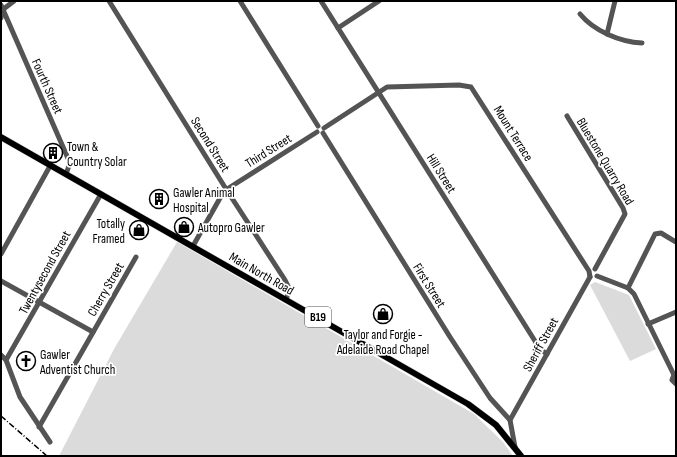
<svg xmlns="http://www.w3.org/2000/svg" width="677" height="457" viewBox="0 0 677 457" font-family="'Sofia Sans Condensed',sans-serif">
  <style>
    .green { fill: #dbdbdb }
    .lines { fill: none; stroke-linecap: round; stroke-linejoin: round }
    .major-casing { stroke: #dbdbdb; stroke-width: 7 }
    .minor { stroke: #545454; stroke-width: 5 }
    .major { stroke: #000; stroke-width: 6 }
    .rail { stroke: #000; stroke-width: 1.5; stroke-dasharray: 6 2 1 2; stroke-linecap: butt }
    .labels { text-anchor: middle; stroke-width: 3.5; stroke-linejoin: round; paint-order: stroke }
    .shield { fill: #fff; stroke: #4c4c4c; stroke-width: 1 }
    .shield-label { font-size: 12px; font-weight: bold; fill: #000 }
    .street-label { font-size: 13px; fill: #000; stroke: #fff }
    .poi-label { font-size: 13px; fill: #000; stroke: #fff; text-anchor: start }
  </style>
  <rect width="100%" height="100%" fill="#fff"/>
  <g class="green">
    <path d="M 177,242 L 474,414 L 503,442 L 513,456 L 59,456 L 114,349 Z"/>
    <path d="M 595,282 L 629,295 L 656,349 L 630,361 L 590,285 Z"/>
  </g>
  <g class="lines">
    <defs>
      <path id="major" d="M 1,137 L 468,404 L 496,425 L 521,456"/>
    </defs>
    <use href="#major" class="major-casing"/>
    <g class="minor">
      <path d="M 109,1 L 226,189 L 285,280 L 290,290 L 286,299"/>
      <path d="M 240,1 L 318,126"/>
      <path d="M 321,1 L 540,349 L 547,354"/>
      <path d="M 1,5 L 70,163 L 66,174"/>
      <path d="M 1,11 L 14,1"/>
      <path d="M 580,14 C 594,31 620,42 642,43"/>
      <path d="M 1,18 L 3,10"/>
      <path d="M 338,28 L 379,1"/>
      <path d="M 607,34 L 615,1"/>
      <path d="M 567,116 L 623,208 L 625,214 L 595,269"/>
      <path d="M 324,128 L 387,87 L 459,85 L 471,87 L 589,271 L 590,277"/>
      <path d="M 323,133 L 450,337 L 490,398 L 510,420 L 515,447"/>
      <path d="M 193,246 L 224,191 L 317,132"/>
      <path d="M 1,254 L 50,166"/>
      <path d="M 597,276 L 628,288 L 634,294 L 674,375"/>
      <path d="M 1,281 L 93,332"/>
      <path d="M 628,288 L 655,234 L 661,233 L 676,242"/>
      <path d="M 648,324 L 676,312"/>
      <path d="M 1,355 L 6,360 L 20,397 L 50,442"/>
      <path d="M 6,360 L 101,194"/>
      <path d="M 674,375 L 672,380 L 676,384"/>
      <path d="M 510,420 L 590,277"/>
      <path d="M 39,427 L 136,257"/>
    </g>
    <use href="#major" class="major"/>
    <path class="rail" d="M 1,416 L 47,456"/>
  </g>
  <defs>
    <symbol id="building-ring" viewBox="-11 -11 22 22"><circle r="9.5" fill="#fff" stroke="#000" stroke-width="1.5"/><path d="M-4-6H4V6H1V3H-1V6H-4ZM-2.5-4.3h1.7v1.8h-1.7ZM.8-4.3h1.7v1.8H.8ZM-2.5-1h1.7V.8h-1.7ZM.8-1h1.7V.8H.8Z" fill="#000"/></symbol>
    <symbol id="shop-ring" viewBox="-11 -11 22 22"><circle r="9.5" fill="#fff" stroke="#000" stroke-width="1.5"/><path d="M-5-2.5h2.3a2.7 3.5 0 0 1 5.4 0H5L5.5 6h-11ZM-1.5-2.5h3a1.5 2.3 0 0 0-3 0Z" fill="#000"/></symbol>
    <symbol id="church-ring" viewBox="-11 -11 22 22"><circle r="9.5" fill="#fff" stroke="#000" stroke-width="1.5"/><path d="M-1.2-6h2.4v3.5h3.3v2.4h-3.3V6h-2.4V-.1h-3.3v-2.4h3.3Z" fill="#000"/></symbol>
  </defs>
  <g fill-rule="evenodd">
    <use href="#building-ring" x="42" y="142" width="22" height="22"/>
    <use href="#building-ring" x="148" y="188" width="22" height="22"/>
    <use href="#shop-ring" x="173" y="216" width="22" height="22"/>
    <use href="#shop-ring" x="128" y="219" width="22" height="22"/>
    <use href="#shop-ring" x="372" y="303" width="22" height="22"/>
    <use href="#church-ring" x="15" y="350" width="22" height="22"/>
  </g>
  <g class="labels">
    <rect class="shield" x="305" y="307" width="26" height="20" rx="3"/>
    <g class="shield-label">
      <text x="318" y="321">B19</text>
    </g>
    <g class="street-label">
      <text transform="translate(48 86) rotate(66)" y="5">Fourth Street</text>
      <text transform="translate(514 133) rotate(58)" y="5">Mount Terrace</text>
      <text transform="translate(211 144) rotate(58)" y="5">Second Street</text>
      <text transform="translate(268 150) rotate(-32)" y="5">Third Street</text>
      <text transform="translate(606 161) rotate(59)" y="5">Bluestone Quarry Road</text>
      <text transform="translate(442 173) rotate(58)" y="5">Hill Street</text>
      <text transform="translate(44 272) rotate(-61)" y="5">Twentysecond Street</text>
      <text transform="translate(262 273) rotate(30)" y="5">Main North Road</text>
      <text transform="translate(430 285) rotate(58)" y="5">First Street</text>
      <text transform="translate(105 289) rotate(-60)" y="5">Cherry Street</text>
      <text transform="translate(540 344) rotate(-61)" y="5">Sheriff Street</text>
    </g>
    <g class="poi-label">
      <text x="67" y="151">Town &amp;<tspan x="67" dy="15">Country Solar</tspan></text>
      <text x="173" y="197">Gawler Animal<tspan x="173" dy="15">Hospital</tspan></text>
      <text x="125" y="228" text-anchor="end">Totally<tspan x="125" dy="15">Framed</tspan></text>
      <text x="198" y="232">Autopro Gawler</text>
      <text x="383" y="339" text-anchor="middle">Taylor and Forgie -<tspan x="383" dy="15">Adelaide Road Chapel</tspan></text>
      <text x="40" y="359">Gawler<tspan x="40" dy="15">Adventist Church</tspan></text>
    </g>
  </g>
  <rect width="677" height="457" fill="none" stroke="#000000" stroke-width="4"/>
</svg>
